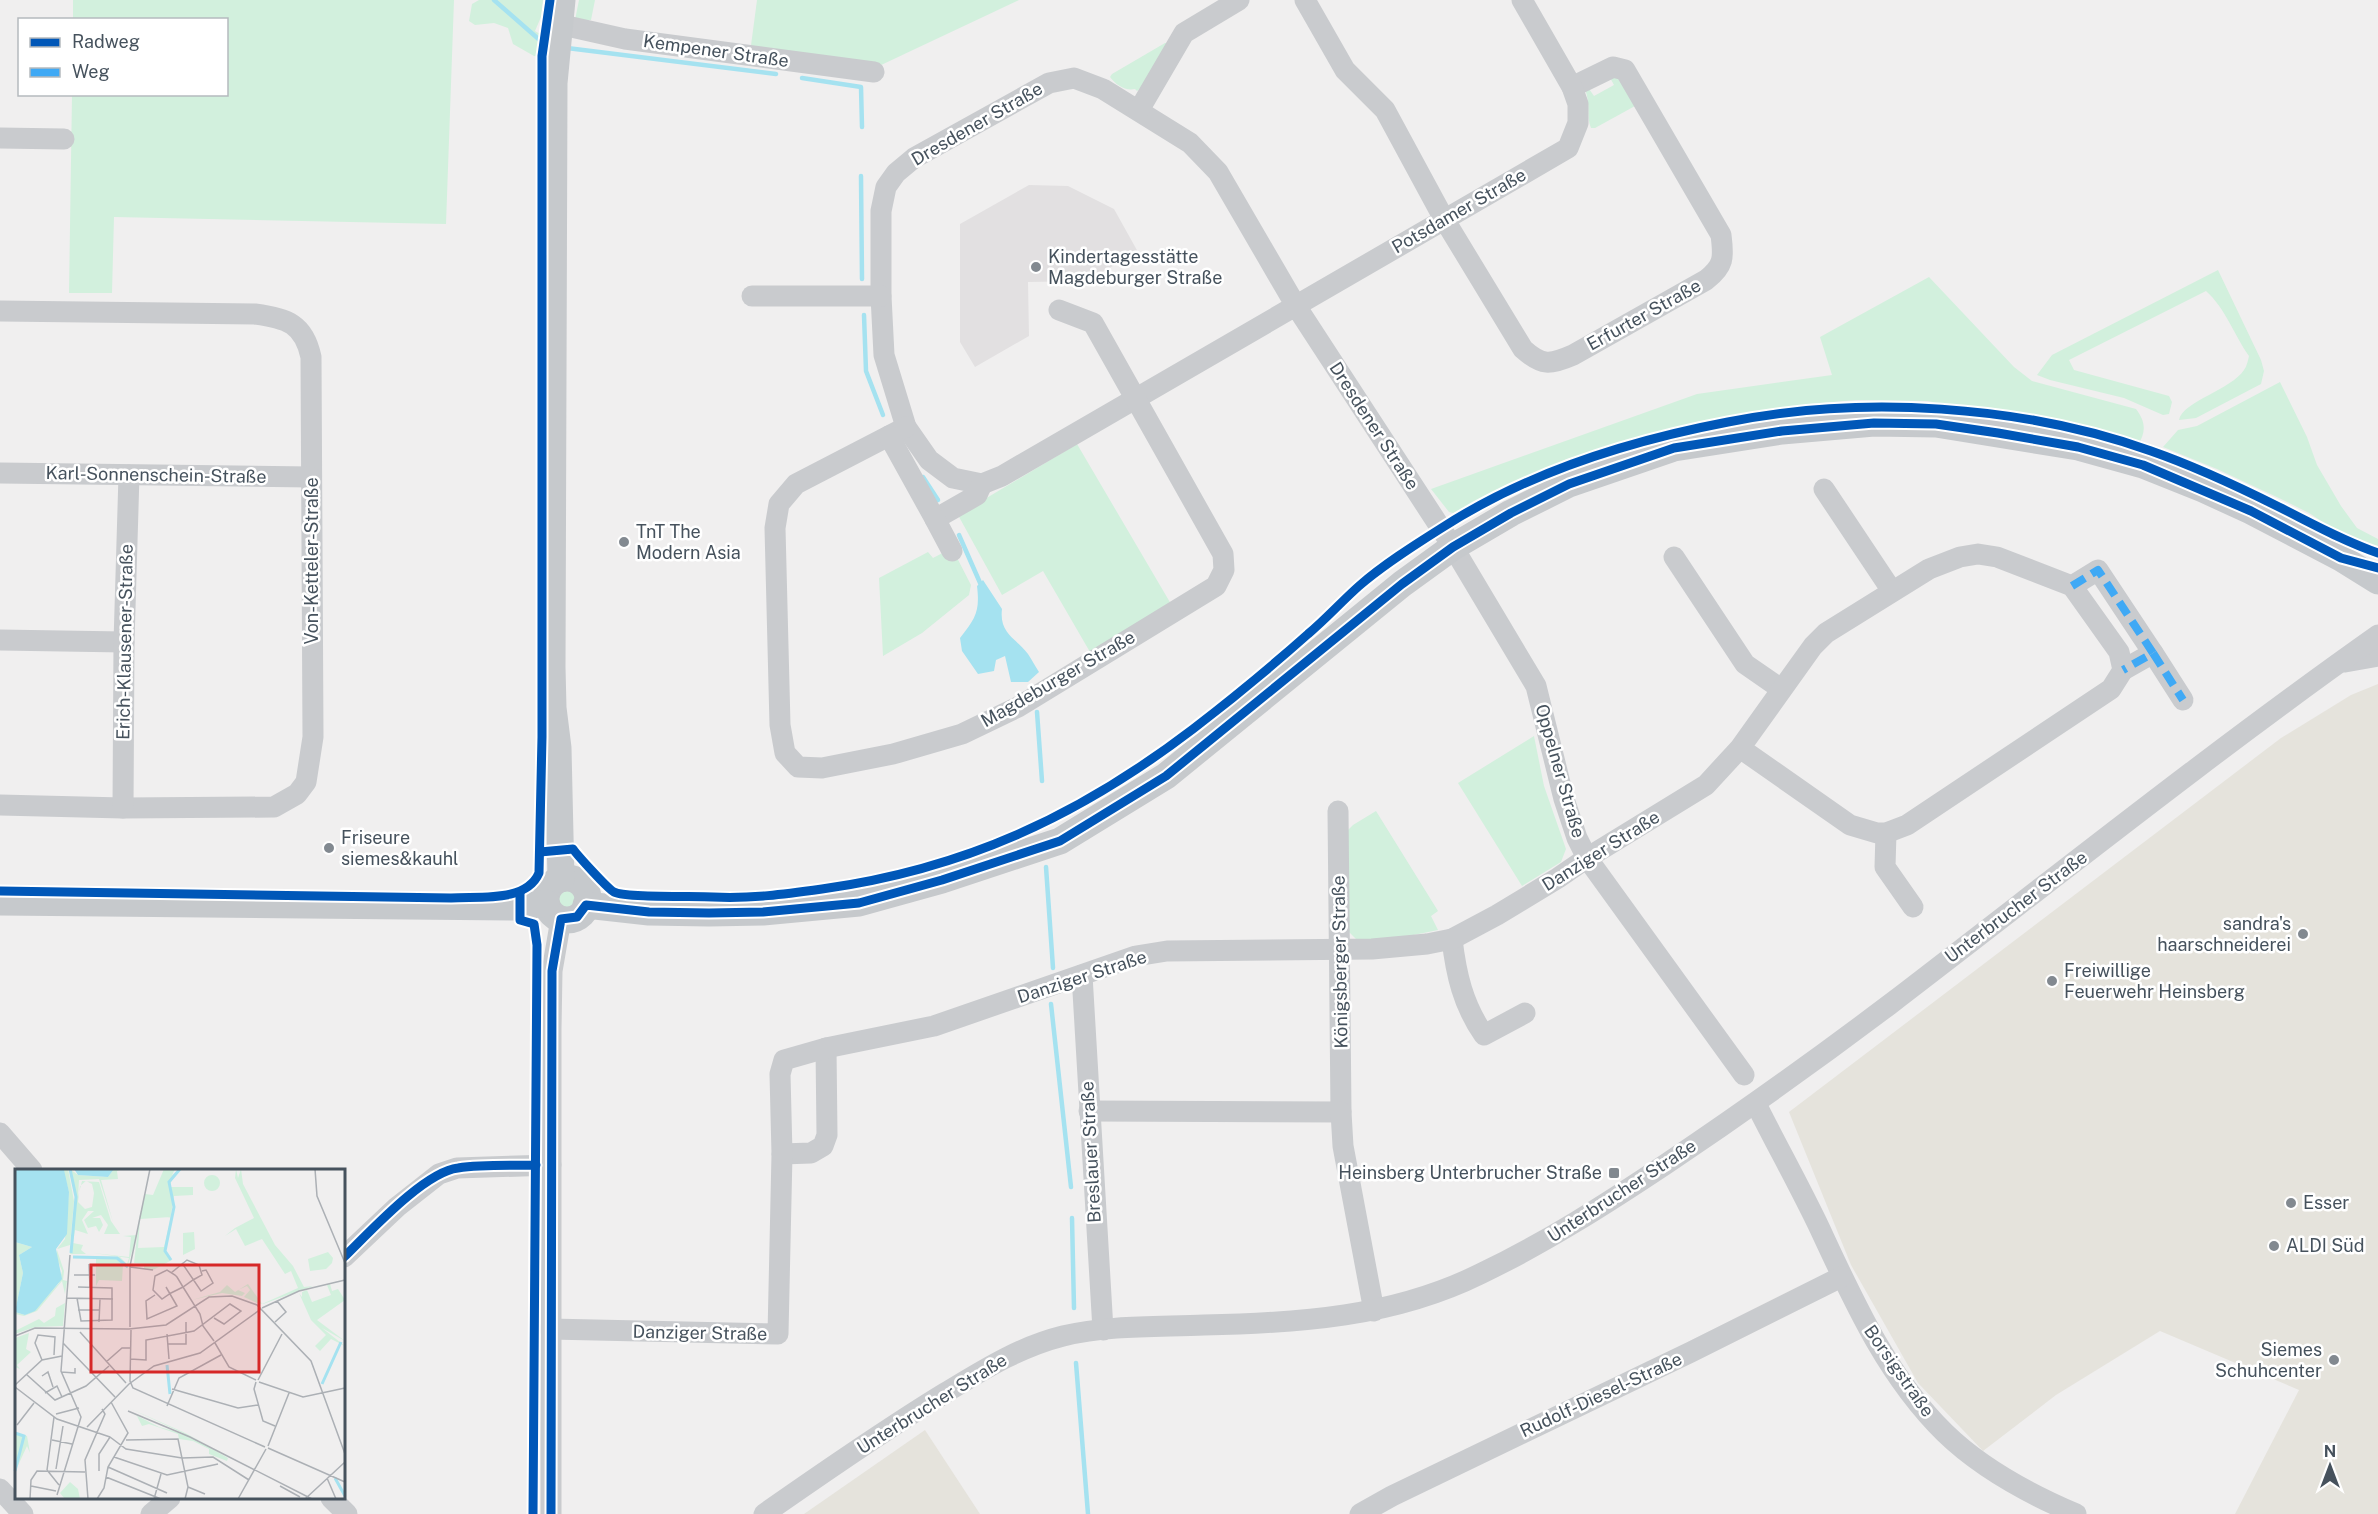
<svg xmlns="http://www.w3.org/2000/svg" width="2378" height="1514" viewBox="0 0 2378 1514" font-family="'Public Sans',sans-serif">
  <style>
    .commercial { fill: #e5e3dc }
    .education { fill: #e2e0e1 }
    .green { fill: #d2f0dd }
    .water { fill: #a5e2f0 }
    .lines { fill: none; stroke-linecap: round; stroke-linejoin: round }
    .stream { stroke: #a5e2f0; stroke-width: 4.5 }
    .minor { stroke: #c9cbce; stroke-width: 21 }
    .major { stroke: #c6c9cc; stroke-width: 27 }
    .quiet { stroke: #3fa9f5; stroke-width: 8; stroke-dasharray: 15 8; stroke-linecap: butt }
    .cycleway-casing { stroke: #fff; stroke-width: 13 }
    .cycleway { stroke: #0057b8; stroke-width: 9 }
    .poi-dot { fill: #828990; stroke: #fff; stroke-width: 2 }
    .labels { text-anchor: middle; stroke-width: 5; stroke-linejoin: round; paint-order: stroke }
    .street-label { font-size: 18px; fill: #46525d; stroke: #fff }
    .poi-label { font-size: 18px; fill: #46525d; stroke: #fff; text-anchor: start }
    .inset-river { fill: none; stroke: #a5e2f0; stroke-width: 3 }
    .inset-road { fill: none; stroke: #acb0b5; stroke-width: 1.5 }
    .view { fill: #d62828; fill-opacity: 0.15; stroke: #d62828; stroke-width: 3 }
    .inset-edge { fill: none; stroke: #46525d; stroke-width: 3 }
  </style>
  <rect width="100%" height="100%" fill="#f0efef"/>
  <g class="commercial">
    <path d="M 2378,684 L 2378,1514 L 2235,1514 L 2299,1390 L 2160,1331 L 2056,1395 L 1983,1451 L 1918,1383 L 1851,1265 L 1789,1112 L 2281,738 L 2351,695 Z"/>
    <path d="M 925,1430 L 980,1514 L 804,1514 Z"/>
  </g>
  <path class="education" d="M 1029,185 L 1068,186 L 1114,209 L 1138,252 L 1086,281 L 1028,282 L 1029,336 L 975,367 L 960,342 L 960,224 Z"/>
  <g class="green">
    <path d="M 73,0 L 454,0 L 446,224 L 114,217 L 112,293 L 69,293 L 72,95 L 226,94 L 226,20 L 73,19 Z"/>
    <path d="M 479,0 L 543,0 L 541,17 L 535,31 L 545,37 L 542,47 L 546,50 L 540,57 L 534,56 L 513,44 L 508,28 L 494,23 L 475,25 L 469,21 L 472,4 Z"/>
    <path d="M 579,0 L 595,0 L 591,20 L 575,20 Z"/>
    <path d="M 757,0 L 1019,0 L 879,66 L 750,53 Z"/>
    <path d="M 1165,43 L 1168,43 L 1143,86 L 1137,91 L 1135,89 C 1125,91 1116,85 1110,77 L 1112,74 Z"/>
    <path d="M 1608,74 L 1618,74 L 1635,106 L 1595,128 L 1591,128 C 1586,116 1591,105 1585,89 L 1587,86 L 1594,96 L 1614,85 Z"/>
    <path d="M 2218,270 L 2261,360 L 2264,371 L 2261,384 L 2196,418 L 2179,420 C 2182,402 2232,389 2244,370 C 2247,366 2248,360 2249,356 C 2234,335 2226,309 2206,291 L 2069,360 L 2074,370 L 2169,396 L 2172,402 L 2169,414 L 2163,415 L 2124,398 L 2050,380 L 2037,375 L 2052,355 Z"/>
    <path d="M 1929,277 L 2014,367 L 2032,381 L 2136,409 C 2146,422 2146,432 2138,445 L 2058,423 L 2022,416 L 1978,413 L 1928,401 L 1857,400 L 1809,404 L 1696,422 L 1567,459 L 1453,513 L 1449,512 L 1431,489 L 1697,394 L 1832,375 L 1820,337 Z"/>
    <path d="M 2280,382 L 2307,437 L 2317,465 L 2341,506 L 2357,528 L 2378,539 L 2378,548 L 2349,539 L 2309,513 L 2281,499 L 2217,469 L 2163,447 L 2178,430 L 2197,426 Z"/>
    <path d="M 1077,444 L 1171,604 L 1090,652 L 1043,571 L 1002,595 L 958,515 Z"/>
    <path d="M 952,548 L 971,585 L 969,595 L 922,633 L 883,656 L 879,578 L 928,552 L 933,558 Z"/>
    <path d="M 1534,736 L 1544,786 L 1566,849 L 1561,862 L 1522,886 L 1458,783 Z"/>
    <path d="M 1376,811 L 1438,911 L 1431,916 L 1438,930 L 1394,939 L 1356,939 L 1348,931 L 1346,832 L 1353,825 Z"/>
    <circle cx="566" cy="899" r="14"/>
  </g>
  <path class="water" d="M 983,580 L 1002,609 C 999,634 1016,638 1028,654 C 1032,660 1035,666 1039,672 L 1028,682 L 1011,682 L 1005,656 L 996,660 L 994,671 L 978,674 L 962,651 L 960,638 C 976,618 980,611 977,586 Z"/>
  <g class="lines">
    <g class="stream">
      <path d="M 494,0 L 543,43 L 550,44"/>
      <path d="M 567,48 L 776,74"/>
      <path d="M 802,78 L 861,87 L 862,127"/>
      <path d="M 861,176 L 862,279"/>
      <path d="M 864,315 L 866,371 L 883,415"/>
      <path d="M 923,477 L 938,500"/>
      <path d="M 959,535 L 981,585"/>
      <path d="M 1037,712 L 1042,781"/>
      <path d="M 1046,867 L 1053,968"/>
      <path d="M 1051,1004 L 1071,1187"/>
      <path d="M 1072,1218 L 1074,1308"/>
      <path d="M 1076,1363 L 1088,1514"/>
    </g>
    <g class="minor">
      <path d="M 1305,0 L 1345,70 L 1385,110 L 1444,219 L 1523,349 C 1542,366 1550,365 1573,355 L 1706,280 C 1724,266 1724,258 1721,235 L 1625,70 L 1613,67 L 1572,87"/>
      <path d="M 1522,0 L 1572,87 L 1578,104 L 1578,123 L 1568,148 L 1002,476 L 982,484 L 953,478 L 929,460 L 906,427 L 884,355 L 881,296 L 881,211 L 886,187 L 896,173 L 914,158 L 1049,83 L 1074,78 L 1103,89 L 1190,143 L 1218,172 L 1296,306 L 1453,547 L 1536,686 L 1564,799 L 1577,838 L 1587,858 L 1744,1075"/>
      <path d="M 558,24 L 625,39 L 874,72"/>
      <path d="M 1139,110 L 1184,33 L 1239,0"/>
      <path d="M 0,138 L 64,139"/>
      <path d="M 752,296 L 881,296"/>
      <path d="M 0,311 L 255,314 C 287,318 304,324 311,357 L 313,737 L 306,782 L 297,794 L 274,807 L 123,808 L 0,805"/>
      <path d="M 906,427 L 796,484 L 779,504 L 775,528 L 780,725 L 785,753 L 798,767 L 822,768 L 893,754 L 962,734 L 1018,707 L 1216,586 L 1224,570 L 1223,554 L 1093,323 L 1059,310"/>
      <path d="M 889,436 L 935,519 L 977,495 L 982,484"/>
      <path d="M 0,473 L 311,477"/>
      <path d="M 1824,489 L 1892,591"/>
      <path d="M 935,519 L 952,551"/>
      <path d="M 1674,557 L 1745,664 L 1781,689"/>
      <path d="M 2072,586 L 2098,570 L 2153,653 L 2123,670"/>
      <path d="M 0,640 L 124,642"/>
      <path d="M 2153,653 L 2183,700"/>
      <path d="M 2345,662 L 2378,656"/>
      <path d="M 123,808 L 124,642 L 129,475"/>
      <path d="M 1886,833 L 1885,867 L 1913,907"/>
      <path d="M 1452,939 C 1456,974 1463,1005 1484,1035 L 1525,1013"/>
      <path d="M 1082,975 L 1103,1330"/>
      <path d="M 1756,1104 C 1777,1146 1800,1187 1820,1229 C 1854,1302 1887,1376 1945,1433 C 1982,1469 2029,1494 2076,1514"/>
      <path d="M 1089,1111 L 1341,1112 L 1338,811"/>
      <path d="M 1341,1112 L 1343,1146 L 1374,1311"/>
      <path d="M 0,1133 L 32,1170"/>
      <path d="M 782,1154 L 811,1153 L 823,1146 L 827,1135 L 826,1048"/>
      <path d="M 344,1257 L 397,1207 L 439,1174 L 457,1168 L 551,1165"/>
      <path d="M 550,1329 L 778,1334 L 782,1154 L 780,1074 L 784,1060 L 826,1048 L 934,1026 L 1136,956 L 1167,951 L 1372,949 L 1427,944 L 1452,939 L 1497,915 L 1558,878 L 1587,858 L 1706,785 L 1740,748 L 1813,646 L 1826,633 L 1929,569 L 1960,557 L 1978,554 L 1997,557 L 2072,586 L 2119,652 L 2123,670 L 2111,689 L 1907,825 L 1886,833 L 1877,833 L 1850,825 L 1740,748"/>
      <path d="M 0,1489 L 23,1514"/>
      <path d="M 331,1498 L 347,1514"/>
      <path d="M 151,1514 L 170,1498"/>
      <path d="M 551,1514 L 551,1029 L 552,971 L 561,919"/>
      <path d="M 764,1514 C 824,1472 883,1431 945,1393 C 983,1370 1019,1347 1063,1336 C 1109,1325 1157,1327 1204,1325 C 1299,1323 1393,1317 1480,1274 C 1545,1243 1606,1204 1666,1164 C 1742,1113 1816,1060 1889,1005 C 2051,881 2211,753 2378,635"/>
      <path d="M 1360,1514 L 1392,1496 L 1691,1352 L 1841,1277"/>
    </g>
    <g class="major">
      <circle cx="567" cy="899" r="21"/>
      <path d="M 561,879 L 558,748 L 553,708 L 552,667 L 554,83 L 562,0"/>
      <path d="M 0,902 L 520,907 L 546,903"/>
      <path d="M 586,905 L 649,912 L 709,913 L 763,912 L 859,903 L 942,880 L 1060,841 L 1166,776 L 1402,584 L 1453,547 L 1511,513 L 1569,484 L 1674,448 L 1782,431 L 1874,423 L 1936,424 L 2078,447 L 2143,465 L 2203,489 L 2251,511 L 2341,558 L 2378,581"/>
    </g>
    <g class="quiet">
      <path d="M 2072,586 L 2098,570 L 2153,653 L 2123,670"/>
      <path d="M 2153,653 L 2183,700"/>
    </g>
    <defs>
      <g id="cycleway">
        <path d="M 540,852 L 573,849 C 578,856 608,889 614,892 C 626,898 695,896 713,897 C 750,899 786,894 822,889 C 965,869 1079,816 1193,729 C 1232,699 1271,667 1308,634 C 1326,619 1341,602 1359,586 C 1383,565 1413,546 1440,529 C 1526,473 1628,441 1728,422 C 1862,395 2022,405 2151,451 C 2194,466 2237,486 2279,507 C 2311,523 2343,541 2378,553"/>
        <path d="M 0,891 L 451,898 C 479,896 526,903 539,873 L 542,737 L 542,56 L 550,0"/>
        <path d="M 520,892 L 520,920 L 534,924 L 537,945 L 533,1514"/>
        <path d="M 344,1257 C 369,1233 424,1172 458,1168 C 484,1164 511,1166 536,1165"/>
        <path d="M 551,1514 L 552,971 L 561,919 L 577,917 L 586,905 L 649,912 L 709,913 L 763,912 L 859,903 L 942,880 L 1060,841 L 1166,776 L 1402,584 L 1453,547 L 1511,513 L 1569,484 L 1674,448 L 1782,431 L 1874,423 L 1936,424 L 1998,433 L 2078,447 L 2143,465 L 2251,511 L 2341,558 L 2378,568"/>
      </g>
    </defs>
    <use href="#cycleway" class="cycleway-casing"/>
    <use href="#cycleway" class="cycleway"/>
  </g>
  <g class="poi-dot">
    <circle cx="1036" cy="267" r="6"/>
    <circle cx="624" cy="542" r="6"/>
    <circle cx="329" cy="848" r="6"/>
    <circle cx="2303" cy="934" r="6"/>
    <circle cx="2052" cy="981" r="6"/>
    <rect x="1608" y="1167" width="12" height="12" rx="3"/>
    <circle cx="2291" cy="1203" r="6"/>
    <circle cx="2274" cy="1246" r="6"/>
    <circle cx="2334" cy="1360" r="6"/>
  </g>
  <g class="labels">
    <g class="street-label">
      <text transform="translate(716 51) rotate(8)" y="6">Kempener Straße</text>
      <text transform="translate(977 124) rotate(-30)" y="6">Dresdener Straße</text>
      <text transform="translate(1459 211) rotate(-30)" y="6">Potsdamer Straße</text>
      <text transform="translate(1644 315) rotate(-29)" y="6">Erfurter Straße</text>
      <text transform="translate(1374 426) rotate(57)" y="6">Dresdener Straße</text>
      <text transform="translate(156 475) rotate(1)" y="6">Karl-Sonnenschein-Straße</text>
      <text transform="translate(312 561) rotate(-90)" y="6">Von-Ketteler-Straße</text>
      <text transform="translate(125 642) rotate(-89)" y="6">Erich-Klausener-Straße</text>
      <text transform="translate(1058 679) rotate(-30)" y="6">Magdeburger Straße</text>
      <text transform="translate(1560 771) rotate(74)" y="6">Oppelner Straße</text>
      <text transform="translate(1601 851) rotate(-32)" y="6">Danziger Straße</text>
      <text transform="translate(2016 907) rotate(-37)" y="6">Unterbrucher Straße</text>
      <text transform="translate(1340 962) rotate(-91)" y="6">Königsberger Straße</text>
      <text transform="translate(1082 977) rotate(-18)" y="6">Danziger Straße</text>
      <text transform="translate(1091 1152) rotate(-93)" y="6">Breslauer Straße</text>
      <text transform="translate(1622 1191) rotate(-33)" y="6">Unterbrucher Straße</text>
      <text transform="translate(700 1333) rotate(1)" y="6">Danziger Straße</text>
      <text transform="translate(1899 1371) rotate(55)" y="6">Borsigstraße</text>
      <text transform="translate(1601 1395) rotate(-25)" y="6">Rudolf-Diesel-Straße</text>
      <text transform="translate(932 1404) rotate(-32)" y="6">Unterbrucher Straße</text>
    </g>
    <g class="poi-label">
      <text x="1048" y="263">Kindertagesstätte<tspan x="1048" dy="21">Magdeburger Straße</tspan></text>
      <text x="636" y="538">TnT The<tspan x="636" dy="21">Modern Asia</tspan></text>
      <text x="341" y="844">Friseure<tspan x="341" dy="21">siemes&amp;kauhl</tspan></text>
      <text x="2291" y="930" text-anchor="end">sandra's<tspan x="2291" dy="21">haarschneiderei</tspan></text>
      <text x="2064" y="977">Freiwillige<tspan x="2064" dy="21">Feuerwehr Heinsberg</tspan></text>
      <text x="1602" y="1179" text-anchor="end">Heinsberg Unterbrucher Straße</text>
      <text x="2303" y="1209">Esser</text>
      <text x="2286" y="1252">ALDI Süd</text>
      <text x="2322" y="1356" text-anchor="end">Siemes<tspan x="2322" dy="21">Schuhcenter</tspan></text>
    </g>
  </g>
  <g transform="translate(15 1169)">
    <rect width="330" height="330" fill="#f0efef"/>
    <path d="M 53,0 L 59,32 L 55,76 L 42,80 L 50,70 L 54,23 L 48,1 ZM 55,0 L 63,6 L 93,8 L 99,0 L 107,0 L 102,2 L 103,10 L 86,11 L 98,53 L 84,10 L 64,11 L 63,28 L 67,12 L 84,13 L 96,52 L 105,65 L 89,65 L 93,56 L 86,46 L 77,49 L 85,49 L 88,56 L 84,63 L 81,57 L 73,59 L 69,51 L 79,42 L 73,42 L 67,51 L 73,65 L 60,61 L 58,74 L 68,76 L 66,81 L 71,85 L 55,85 L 61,31 ZM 71,12 L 77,15 L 79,24 L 77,38 L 70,40 L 63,33 L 65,17 ZM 149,0 L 160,0 L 157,6 L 165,0 L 157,8 L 155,18 L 178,18 L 178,26 L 159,27 L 150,81 L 157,91 L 138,101 L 129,100 L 129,95 L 119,94 L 124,50 L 130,25 L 138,26 ZM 156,48 L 149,78 L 123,79 L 125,50 ZM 221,0 L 223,9 L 226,0 L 228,15 L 260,76 L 278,97 L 289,118 L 298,117 L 248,135 L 242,134 L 229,128 L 235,121 L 232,117 L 223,121 L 230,124 L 227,127 L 207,124 L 177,131 L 205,123 L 212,116 L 220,123 L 233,115 L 247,135 L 283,119 L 276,102 L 270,105 L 247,70 L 230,77 L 221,60 L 210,67 L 220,59 L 239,49 L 220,9 ZM189 14a8 8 0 1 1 16 0a8 8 0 1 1-16 0ZM 179,63 L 180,80 L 168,86 L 168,64 ZM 122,66 L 112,99 L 108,95 L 107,112 L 84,111 L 81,117 L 81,89 L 58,87 L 105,88 L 112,95 L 114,89 L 78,84 L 114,88 L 116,68 L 108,67 ZM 0,73 L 17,78 L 4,86 L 8,104 L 0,143 L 10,146 L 20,141 L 44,114 L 47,102 L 41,87 L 42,81 L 49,102 L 48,111 L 52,112 L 50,125 L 47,112 L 22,142 L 9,147 L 0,145 ZM 313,83 L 318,89 L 317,94 L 311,100 L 295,102 L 293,90 ZM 315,115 L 317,122 L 323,120 L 330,131 L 302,151 L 330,172 L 307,159 L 330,177 L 316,170 L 305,182 L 300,177 L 311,166 L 296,151 L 284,124 L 287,128 L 287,123 L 292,121 L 297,133 L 316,126 L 312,116 ZM 50,134 L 48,157 L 20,158 L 0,165 L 0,162 L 24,150 L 29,154 L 40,147 L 41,139 ZM 14,164 L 11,180 L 16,183 L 2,196 L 5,200 L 0,198 L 0,169 ZM 114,239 L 168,263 L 195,277 L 173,266 L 213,289 L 212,292 L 194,285 L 194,280 L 178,272 L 164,270 L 163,265 L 134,255 L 127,257 L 122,247 L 113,242 L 144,258 L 170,265 ZM 0,264 L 12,267 L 15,284 L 12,277 L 0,303 ZM 55,313 L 63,320 L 65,330 L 50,330 L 45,324 Z" fill="#d2f0dd" fill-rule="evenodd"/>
    <path d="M 0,0 L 49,1 L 54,23 L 52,65 L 41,80 L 47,110 L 20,142 L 10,146 L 0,143 L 8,104 L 4,86 L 17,78 L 0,73 ZM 59,0 L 99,0 L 93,8 L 63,6 Z" fill="#a5e2f0"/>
    <path class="inset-river" d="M 55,0 L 61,28 L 56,84M 58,88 L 102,89 L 113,98M 156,91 L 150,82 L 159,38 L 154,13 L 165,0M 152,196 L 155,225M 307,215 L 326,173M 0,264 L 9,267 L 0,302M 320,309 L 330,327"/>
    <path class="inset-road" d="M 300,0 L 302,27 L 330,94M 167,94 L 186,122 L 198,114 L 191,101 L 187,102M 74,95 L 75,118M 115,98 L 138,101M 156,104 L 172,91 L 184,96 L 187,106 L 178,111 L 168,118 L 156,124 L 147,130 L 138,121 L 140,107 L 152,101 L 160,106 L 162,108 L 168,118 L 185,145 L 188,157 L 199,172M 59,106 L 80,106M 140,126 L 131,132 L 132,150 L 162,137 L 151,118M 51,129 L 98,130M 62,129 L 66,152 L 97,151 L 97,119 L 63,118M 247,139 L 284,122 L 330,111M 63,141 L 84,141M 84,153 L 85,130M 260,153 L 271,143 L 262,132M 115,158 L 115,97 L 135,0M 114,160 L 151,156 L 194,128 L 217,127 L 242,136 L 296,192 L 330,285M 116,161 L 115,212 L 118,219 L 250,278M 65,163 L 111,214M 152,165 L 154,190M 0,167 L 20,159 L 114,160M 48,174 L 100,228M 200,174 L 214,198 L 241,211M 153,175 L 171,175 L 171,153M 115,190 L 131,191 L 131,171 L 179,162 L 215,135 L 226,142 L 209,155 L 199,149M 27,191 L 20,174 L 23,166 L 40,168 L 39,186M 91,193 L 107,179 L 115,179M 46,203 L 60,204 L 60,199M 11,205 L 40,231 L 71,217 L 94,197M 27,207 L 33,203 L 38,218M 243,211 L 267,165M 241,213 L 239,220 L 248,252 L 260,257M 244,213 L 288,228 L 330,219M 0,216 L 27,191 L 47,187M 0,218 L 42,250 L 95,268M 157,220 L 223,239 L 243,236M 30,224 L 42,217 L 47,228M 152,237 L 164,209 L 206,186M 113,242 L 175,268 L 297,330M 41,245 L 64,239M 2,256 L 19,234M 72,258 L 114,215 L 139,197 L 185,184 L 246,140M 37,271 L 57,275M 111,271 L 163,270 L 173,318 L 170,330M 253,277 L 274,224M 253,279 L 330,313M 99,288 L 152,306 L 203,295M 93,298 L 152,324M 41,300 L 48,257M 32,301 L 39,248M 32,301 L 44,316M 84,302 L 84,285 L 95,268 L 111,280 L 167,289 L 198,288 L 234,311M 91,308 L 146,330M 312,309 L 321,330M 16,317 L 41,322M 265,317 L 285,328M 173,318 L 190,325M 42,326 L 66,248 L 46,202 L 55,86M 15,330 L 16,311 L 22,302 L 70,303M 73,330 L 70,291 L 90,245 L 87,240M 82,330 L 89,319 L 93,298 L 113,264 L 96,233M 139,330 L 146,305M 223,330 L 251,280M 290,330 L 330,293"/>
    <path class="view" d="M 76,96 L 244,96 L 244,203 L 76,203 Z"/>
    <rect width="330" height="330" class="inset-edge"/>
  </g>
  <rect x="18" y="18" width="210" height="78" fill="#ffffff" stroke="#b5babe" stroke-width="1.5"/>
  <rect x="30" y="38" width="30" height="9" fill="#0057b8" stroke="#b5babe" stroke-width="1.5"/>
  <text x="72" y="48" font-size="18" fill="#46525d">Radweg</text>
  <rect x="30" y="68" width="30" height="9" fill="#3fa9f5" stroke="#b5babe" stroke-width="1.5"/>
  <text x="72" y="78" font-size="18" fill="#46525d">Weg</text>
  <g transform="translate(2330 1466)" stroke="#ffffff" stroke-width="4.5" paint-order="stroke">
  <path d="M0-4.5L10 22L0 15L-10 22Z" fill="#46525d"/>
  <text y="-9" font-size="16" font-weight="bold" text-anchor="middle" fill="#46525d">N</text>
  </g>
</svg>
